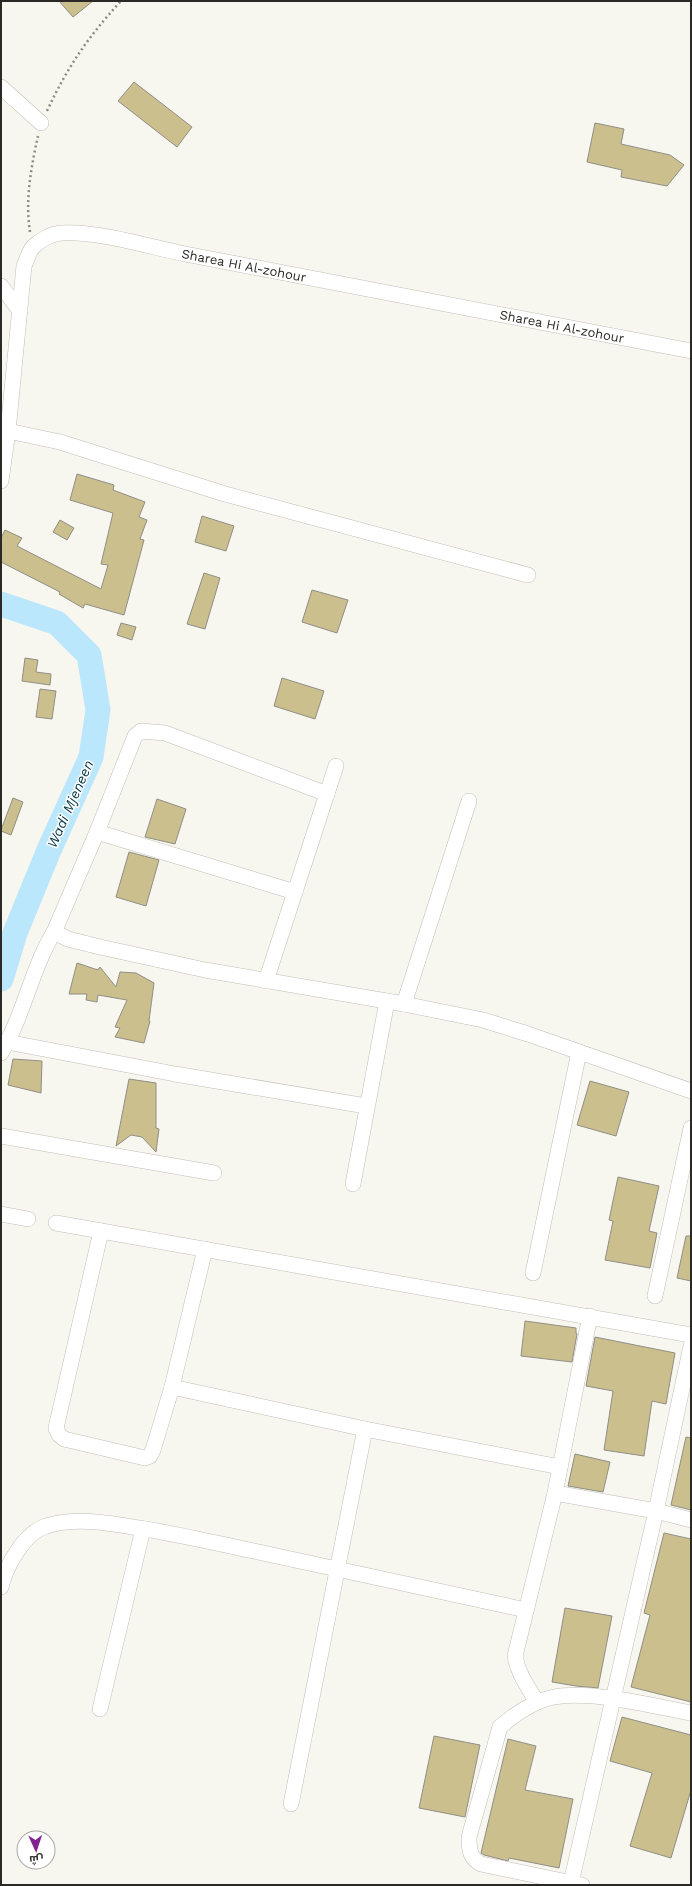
<svg xmlns="http://www.w3.org/2000/svg" width="692" height="1886" viewBox="0 0 692 1886" font-family="'Work Sans',Cairo,sans-serif">
  <style>
    .lines { fill: none; stroke-linecap: round; stroke-linejoin: round }
    .river { stroke: #bbe7fc; stroke-width: 25 }
    .building { fill: #cabf8d; stroke: #908e87 }
    .minor-casing { stroke: #c0beb7; stroke-width: 16 }
    .path { stroke: #8c8b86; stroke-width: 2.5; stroke-dasharray: 2 3; stroke-linecap: butt }
    .minor { stroke: #fff; stroke-width: 15 }
    .labels { text-anchor: middle; stroke-width: 3; stroke-linejoin: round; paint-order: stroke }
    .street-label { font-size: 13px; fill: #2a2926; stroke: #fff }
    .water-label { font-size: 14px; font-style: italic; fill: #023446; stroke: #fff }
  </style>
  <rect width="100%" height="100%" fill="#f8f7ef"/>
  <g class="lines">
    <path class="river" d="M 1,604 L 57,623 L 89,655 L 98,710 L 91,757 L 49,850 L 15,933 L 1,979"/>
  </g>
  <g class="building">
    <path d="M 59,1 L 93,1 L 73,17 Z"/>
    <path d="M 134,82 L 192,127 L 177,147 L 118,101 Z"/>
    <path d="M 595,123 L 624,129 L 621,144 L 670,155 L 684,165 L 667,186 L 621,177 L 622,170 L 587,162 Z"/>
    <path d="M 77,474 L 114,485 L 113,490 L 145,502 L 139,517 L 147,520 L 140,539 L 144,540 L 124,615 L 85,604 L 83,608 L 59,594 L 60,592 L 1,562 L 1,538 L 5,530 L 22,538 L 17,546 L 101,589 L 108,565 L 101,564 L 113,513 L 70,500 Z"/>
    <path d="M 202,516 L 234,526 L 226,551 L 195,542 Z"/>
    <path d="M 60,520 L 74,528 L 67,540 L 53,532 Z"/>
    <path d="M 204,573 L 220,578 L 205,629 L 187,624 Z"/>
    <path d="M 312,590 L 348,600 L 337,633 L 302,622 Z"/>
    <path d="M 121,623 L 136,627 L 132,640 L 117,635 Z"/>
    <path d="M 25,658 L 38,660 L 36,672 L 51,674 L 50,685 L 22,681 Z"/>
    <path d="M 282,678 L 324,691 L 315,719 L 274,706 Z"/>
    <path d="M 40,689 L 56,691 L 52,719 L 36,717 Z"/>
    <path d="M 13,798 L 23,802 L 11,835 L 1,831 L 1,830 Z"/>
    <path d="M 157,799 L 186,809 L 175,844 L 145,837 Z"/>
    <path d="M 129,852 L 159,860 L 146,906 L 116,897 Z"/>
    <path d="M 77,963 L 98,970 L 100,967 L 116,987 L 120,972 L 136,973 L 154,983 L 149,1021 L 150,1021 L 144,1043 L 115,1037 L 120,1028 L 115,1027 L 127,1000 L 98,995 L 97,1002 L 86,1000 L 87,994 L 69,994 Z"/>
    <path d="M 13,1059 L 42,1061 L 41,1093 L 8,1085 Z"/>
    <path d="M 129,1079 L 156,1083 L 156,1128 L 159,1129 L 156,1152 L 142,1137 L 131,1135 L 116,1146 Z"/>
    <path d="M 590,1081 L 629,1092 L 616,1136 L 577,1125 Z"/>
    <path d="M 618,1177 L 659,1186 L 649,1231 L 657,1233 L 650,1268 L 605,1260 L 613,1221 L 609,1220 Z"/>
    <path d="M 686,1236 L 691,1236 L 691,1281 L 677,1278 Z"/>
    <path d="M 525,1321 L 576,1328 L 576,1333 L 577,1334 L 572,1362 L 521,1356 Z"/>
    <path d="M 595,1337 L 675,1353 L 666,1404 L 652,1401 L 644,1456 L 604,1450 L 613,1391 L 586,1386 Z"/>
    <path d="M 686,1437 L 691,1438 L 691,1510 L 671,1505 Z"/>
    <path d="M 575,1454 L 610,1462 L 603,1492 L 568,1486 Z"/>
    <path d="M 664,1533 L 691,1539 L 691,1702 L 631,1687 L 650,1615 L 644,1613 Z"/>
    <path d="M 565,1608 L 612,1616 L 598,1688 L 576,1686 L 552,1682 Z"/>
    <path d="M 622,1717 L 691,1735 L 691,1790 L 671,1858 L 630,1846 L 652,1773 L 610,1761 Z"/>
    <path d="M 434,1736 L 480,1745 L 465,1817 L 419,1808 Z"/>
    <path d="M 508,1739 L 536,1746 L 525,1790 L 573,1799 L 559,1868 L 509,1858 L 508,1861 L 484,1855 L 481,1853 Z"/>
  </g>
  <g class="lines">
    <defs>
      <g id="minor">
        <path d="M 1,87 L 41,123"/>
        <path d="M 1,286 L 20,311"/>
        <path d="M 8,431 L 60,442 L 225,494 L 528,575"/>
        <path d="M 1,481 L 8,431 L 24,266 C 27,260 29,251 33,247 C 40,240 51,234 61,233 C 95,230 150,247 185,254 L 691,351"/>
        <path d="M 327,794 L 165,733 L 141,731 L 135,736 L 97,832 L 54,932 L 68,939 L 100,947 L 205,970 L 404,1004 L 483,1020 L 528,1034 L 691,1091"/>
        <path d="M 97,832 L 295,892"/>
        <path d="M 266,981 L 336,766"/>
        <path d="M 404,1004 L 469,801"/>
        <path d="M 7,1042 L 175,1074 L 366,1106"/>
        <path d="M 1,1053 C 24,1015 31,970 54,932"/>
        <path d="M 1,1136 L 214,1173"/>
        <path d="M 353,1184 L 387,1001"/>
        <path d="M 1,1214 L 28,1219"/>
        <path d="M 56,1223 L 691,1335"/>
        <path d="M 101,1231 L 56,1428 L 59,1435 L 64,1439 L 145,1458 L 150,1456 L 153,1450 L 172,1387 L 205,1249"/>
        <path d="M 533,1273 L 579,1052"/>
        <path d="M 655,1296 L 691,1128"/>
        <path d="M 172,1387 L 365,1429 L 560,1467"/>
        <path d="M 555,1493 L 656,1511 L 691,1520"/>
        <path d="M 1,1587 C 6,1566 24,1533 46,1526 C 77,1517 108,1523 139,1528 C 177,1534 216,1543 254,1551 C 345,1571 435,1590 526,1610"/>
        <path d="M 537,1702 C 528,1687 518,1674 515,1656 L 555,1493 L 590,1316"/>
        <path d="M 100,1709 L 143,1529"/>
        <path d="M 291,1804 L 365,1429"/>
        <path d="M 571,1883 L 656,1511 L 691,1346"/>
        <path d="M 582,1885 L 481,1864 C 470,1858 469,1850 469,1837 L 500,1727 C 515,1714 534,1701 554,1697 C 591,1690 653,1706 691,1713"/>
      </g>
    </defs>
    <use href="#minor" class="minor-casing"/>
    <g class="path">
      <path d="M 47,111 C 68,66 88,37 121,1"/>
      <path d="M 30,232 C 25,201 31,167 38,136"/>
    </g>
    <use href="#minor" class="minor"/>
  </g>
  <g class="labels">
    <g class="street-label">
      <text transform="translate(244 265) rotate(11)" y="5">Sharea Hi Al-zohour</text>
      <text transform="translate(562 326) rotate(11)" y="5">Sharea Hi Al-zohour</text>
    </g>
    <g class="water-label">
      <text transform="translate(70 804) rotate(-66)" y="5">Wadi Mjeneen</text>
    </g>
  </g>
  <rect width="692" height="1886" fill="none" stroke="#2a2926" stroke-width="4"/>
  <g transform="translate(36 1850) rotate(177)"><circle r="19" fill="#ffffff" stroke="#aaa9a8"/>
  <path d="M0-3L7 15L0 10L-7 15Z" fill="#812490"/>
  <text y="-6" font-size="11" font-weight="bold" text-anchor="middle" fill="#2a2926">ش</text>
  </g>
</svg>
